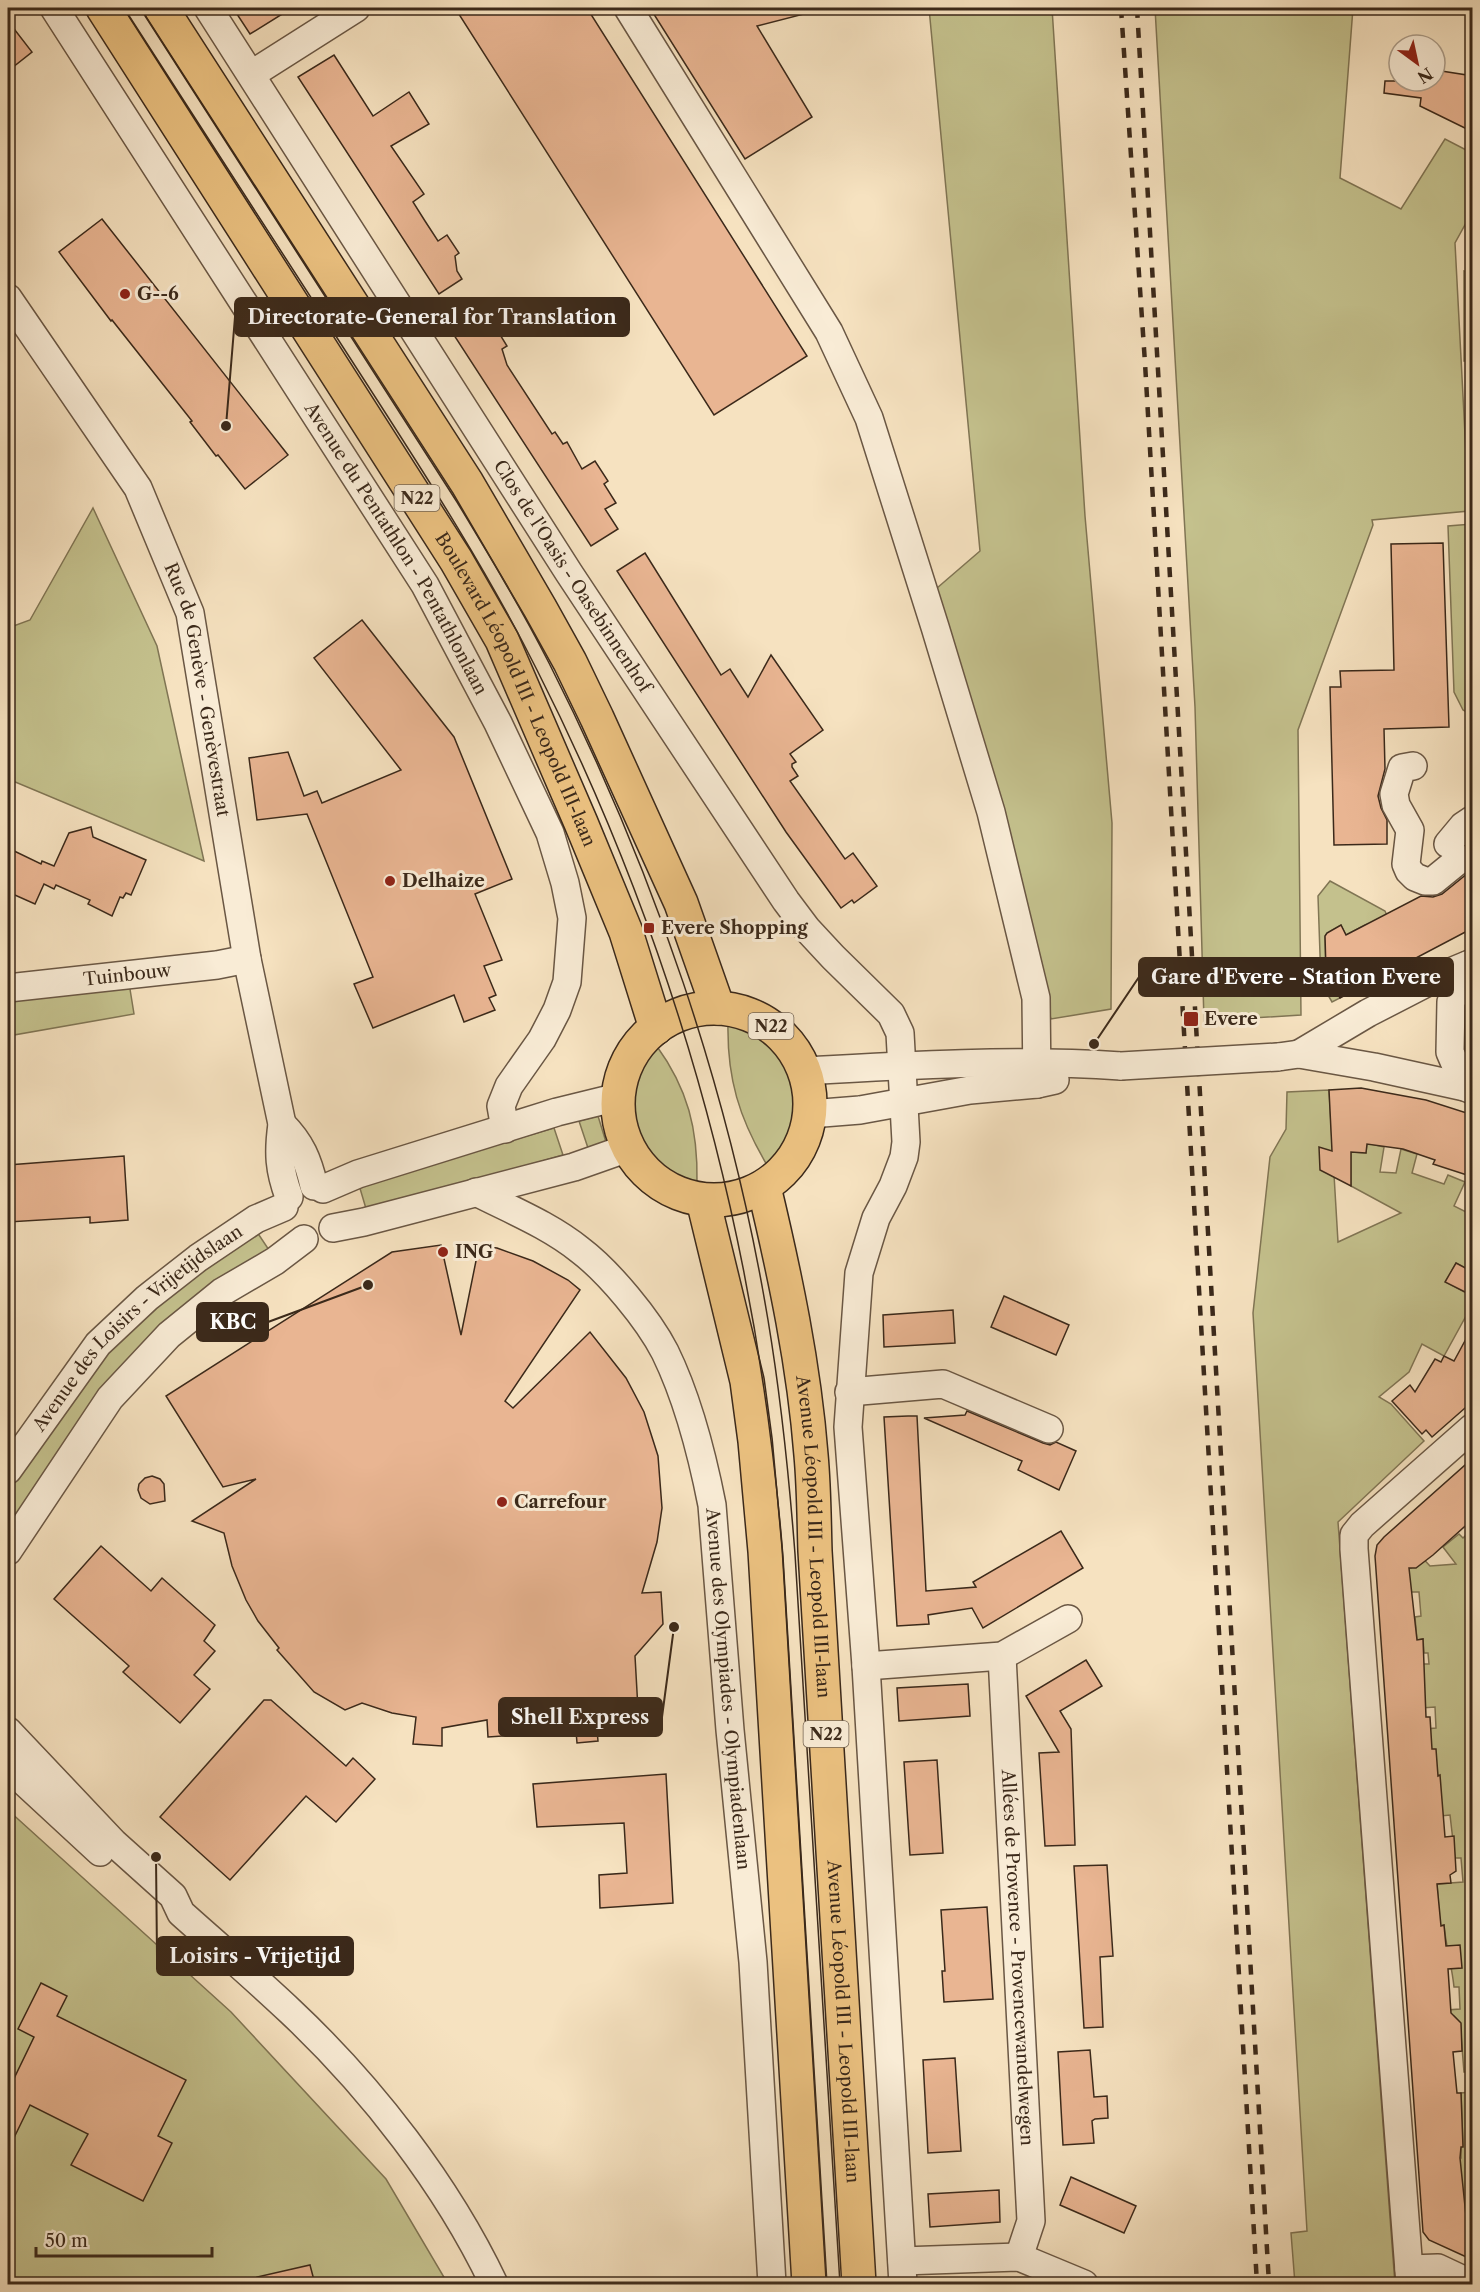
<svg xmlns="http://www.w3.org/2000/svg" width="1480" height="2292" viewBox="0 0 1480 2292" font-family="'Libre Caslon Text',serif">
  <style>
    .green { fill: #c4c18d; stroke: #807554; stroke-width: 1.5 }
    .building { fill: #e9b592; stroke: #3b291a; stroke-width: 1.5 }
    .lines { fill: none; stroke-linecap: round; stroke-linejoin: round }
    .minor-casing { stroke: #6a5744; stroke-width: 30 }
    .major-casing { stroke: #3b291a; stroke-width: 36 }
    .minor { stroke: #f9ecd6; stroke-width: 27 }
    .major { stroke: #ebc180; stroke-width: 33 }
    .tram { stroke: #3b291a; stroke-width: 1.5 }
    .rail { stroke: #3b291a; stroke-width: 4.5; stroke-dasharray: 10 10; stroke-linecap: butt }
    .minor-bridge-casing { stroke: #6a5744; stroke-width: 30; stroke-linecap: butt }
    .minor-bridge { stroke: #f9ecd6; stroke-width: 27 }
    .poi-dot { fill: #8f2418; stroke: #f9ecd6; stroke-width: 2 }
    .labels { text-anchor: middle; stroke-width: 6; stroke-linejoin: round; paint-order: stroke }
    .shield { fill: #f9ecd6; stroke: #746452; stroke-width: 1.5 }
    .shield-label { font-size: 16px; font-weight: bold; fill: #3b291a }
    .poi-label { font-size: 18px; font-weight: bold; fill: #3b291a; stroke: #f9ecd6; text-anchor: start }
    .street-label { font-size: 18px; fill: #3b291a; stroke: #f9ecd6 }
    .leader { fill: none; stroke: #3b291a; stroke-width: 2 }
    .callout-dot { fill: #3b291a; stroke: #f9ecd6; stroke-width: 2 }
    .callout { fill: #3b291a; stroke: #3b291a; stroke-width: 2 }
    .callout-label { font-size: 20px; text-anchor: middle; font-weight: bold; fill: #fff }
  </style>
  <rect width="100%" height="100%" fill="#f6e2c0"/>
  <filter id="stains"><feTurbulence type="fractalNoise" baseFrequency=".00333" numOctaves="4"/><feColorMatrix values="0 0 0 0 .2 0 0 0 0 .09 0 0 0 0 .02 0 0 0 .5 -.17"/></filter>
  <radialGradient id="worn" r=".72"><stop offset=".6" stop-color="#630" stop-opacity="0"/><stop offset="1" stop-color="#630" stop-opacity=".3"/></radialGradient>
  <g class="green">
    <path d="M 929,8 L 1052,8 L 1085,516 L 1112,823 L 1111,1009 L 1051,1019 L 922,601 L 980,551 Z"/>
    <path d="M 1155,8 L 1353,8 L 1340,178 L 1401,209 L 1445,139 L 1472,153 L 1472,212 L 1455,243 L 1469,511 L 1372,520 L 1373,525 L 1298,730 L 1301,1015 L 1204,1021 L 1195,707 Z"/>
    <path d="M 1464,271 L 1472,273 L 1472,361 L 1464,361 Z"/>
    <path d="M 93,508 L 157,646 L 204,861 L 8,779 L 8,628 L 30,620 Z"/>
    <path d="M 1472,524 L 1472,715 L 1463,710 L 1454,692 L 1448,526 Z"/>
    <path d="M 1330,881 L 1385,911 L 1388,918 L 1365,925 L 1346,935 L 1341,925 L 1327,933 L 1325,937 L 1326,971 L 1340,998 L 1332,1002 L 1321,983 L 1318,896 Z"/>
    <path d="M 129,983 L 134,1014 L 8,1036 L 8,996 Z"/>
    <path d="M 728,1024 C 777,1034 801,1079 791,1126 C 787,1141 779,1156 767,1165 C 739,1118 727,1078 728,1024 Z"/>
    <path d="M 656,1045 C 688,1089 698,1129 697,1183 C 633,1172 611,1089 656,1045 Z"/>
    <path d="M 1329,1090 L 1338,1242 L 1401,1213 L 1351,1186 L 1351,1152 L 1366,1153 L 1367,1143 L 1384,1147 L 1380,1172 L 1396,1173 L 1401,1149 L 1417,1154 L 1412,1173 L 1444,1184 L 1448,1175 L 1465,1182 L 1454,1206 L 1468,1213 L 1472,1205 L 1472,1272 L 1456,1263 L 1446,1282 L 1472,1296 L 1472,1305 L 1444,1356 L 1422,1344 L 1409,1372 L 1379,1397 L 1391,1404 L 1424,1441 L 1338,1522 L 1395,2284 L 1295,2284 L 1291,2233 L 1307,2231 L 1253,1313 L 1270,1157 L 1286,1129 L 1287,1092 Z"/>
    <path d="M 598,1116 L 606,1142 L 588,1148 L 579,1121 Z"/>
    <path d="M 554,1128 L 563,1155 L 367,1212 L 359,1185 Z"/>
    <path d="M 255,1229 L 271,1253 L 207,1293 L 8,1535 L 8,1483 L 41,1435 L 140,1314 Z"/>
    <path d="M 1472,1529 L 1472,2217 L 1469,2217 L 1466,2223 L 1454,2158 L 1461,2158 L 1461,2147 L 1463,2146 L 1461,2093 L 1471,2092 L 1470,2072 L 1464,2072 L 1460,2022 L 1454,2016 L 1450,2016 L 1447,2010 L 1460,2009 L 1459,1987 L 1454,1987 C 1452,1966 1446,1947 1444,1925 L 1440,1926 L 1437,1884 L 1463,1882 L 1461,1858 L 1455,1858 L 1450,1815 L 1430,1817 L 1425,1729 L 1436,1728 L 1435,1707 L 1421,1708 L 1423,1664 L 1429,1664 L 1428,1653 L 1424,1653 L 1423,1639 L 1417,1640 L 1415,1617 L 1421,1616 L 1419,1592 L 1410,1592 L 1407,1568 L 1411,1568 L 1410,1558 L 1417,1552 L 1430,1566 L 1456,1564 L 1443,1547 L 1459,1534 L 1463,1538 Z"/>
    <path d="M 8,1810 L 231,2012 L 386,2179 L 448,2284 L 8,2284 Z"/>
  </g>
  <g class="building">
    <path d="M 233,8 L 292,8 L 250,34 Z"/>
    <path d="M 455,8 L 587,8 L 807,356 L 714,415 Z"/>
    <path d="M 650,8 L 804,8 L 804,14 L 757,26 L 812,117 L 745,159 Z"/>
    <path d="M 8,21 L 32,52 L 8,71 Z"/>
    <path d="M 334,55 L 373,116 L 409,92 L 429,124 L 391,146 L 424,194 L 413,202 L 425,221 L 438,241 L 447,235 L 459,253 L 455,256 L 457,271 L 462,279 L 439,294 L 298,77 Z"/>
    <path d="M 1435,70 L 1473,76 L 1473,132 L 1420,106 L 1421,98 L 1384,93 L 1385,81 L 1435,81 Z"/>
    <path d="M 102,219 L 288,455 L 245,489 L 218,455 L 216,456 L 190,422 L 192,421 L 112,320 L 111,321 L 59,252 Z"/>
    <path d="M 474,313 L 487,334 L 496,328 L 507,346 L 502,349 L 507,365 L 552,434 L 555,432 L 563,444 L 567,442 L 582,469 L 595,461 L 608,481 L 604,484 L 616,503 L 605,509 L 618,529 L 591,546 L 450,329 Z"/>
    <path d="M 1443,543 L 1449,727 L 1384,729 L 1385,769 L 1378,796 L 1381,808 L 1387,820 L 1387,844 L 1334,845 L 1330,687 L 1341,687 L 1340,671 L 1394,670 L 1391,544 Z"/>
    <path d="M 645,553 L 721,675 L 730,669 L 748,697 L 771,655 L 823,730 L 790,754 L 796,762 L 792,764 L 792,767 L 798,776 L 790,781 L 845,859 L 853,853 L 877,886 L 854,903 L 852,900 L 841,908 L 786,832 L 617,571 Z"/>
    <path d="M 362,620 L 454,737 L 512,879 L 475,894 L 502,960 L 484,966 L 496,995 L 489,998 L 495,1010 L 464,1022 L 454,995 L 373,1028 L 354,984 L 373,977 L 307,814 L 257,820 L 249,758 L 288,752 L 304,796 L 317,791 L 322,803 L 401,770 L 314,658 Z"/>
    <path d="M 91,827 L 93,837 L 146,860 L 131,895 L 126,893 L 123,898 L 120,897 L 112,916 L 88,904 L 90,900 L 56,885 L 54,889 L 44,884 L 35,904 L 8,892 L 8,848 L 41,864 L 42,861 L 54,866 L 69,833 Z"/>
    <path d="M 1473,869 L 1473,928 L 1340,998 L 1326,971 L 1325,936 L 1327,933 L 1341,925 L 1346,935 L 1421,896 L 1433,897 L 1442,894 Z"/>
    <path d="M 1361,1088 L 1426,1100 L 1473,1115 L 1473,1177 L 1433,1164 L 1435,1160 L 1403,1149 L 1367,1144 L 1366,1153 L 1351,1152 L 1351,1186 L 1320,1170 L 1319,1147 L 1332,1151 L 1329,1090 Z"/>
    <path d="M 124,1156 L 128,1220 L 90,1223 L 90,1217 L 8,1222 L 8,1165 Z"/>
    <path d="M 441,1245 L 461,1335 L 479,1246 L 497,1248 L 533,1261 L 568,1280 L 580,1290 L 505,1401 L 513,1408 L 590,1332 L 626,1378 L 644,1412 L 658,1456 L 662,1508 L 657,1542 L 642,1593 L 661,1592 L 663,1624 L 635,1656 L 639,1727 L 597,1730 L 598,1741 L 577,1743 L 576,1731 L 488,1737 L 487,1720 L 442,1728 L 442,1746 L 413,1744 L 416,1717 L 392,1713 L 362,1703 L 345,1710 L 314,1692 L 277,1650 L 279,1648 L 258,1621 L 246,1600 L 232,1566 L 224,1533 L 192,1521 L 256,1479 L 223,1487 L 166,1396 L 392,1252 Z"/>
    <path d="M 1456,1263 L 1473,1272 L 1473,1296 L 1445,1282 Z"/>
    <path d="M 1004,1296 L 1069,1325 L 1056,1355 L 991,1327 Z"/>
    <path d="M 953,1310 L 955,1343 L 884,1347 L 883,1315 Z"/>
    <path d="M 1473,1326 L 1473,1401 L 1432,1437 L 1426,1430 L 1422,1434 L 1392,1401 L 1410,1385 L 1415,1392 L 1435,1359 L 1441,1362 L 1444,1356 L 1454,1361 Z"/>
    <path d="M 967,1411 L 1043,1443 L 1050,1445 L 1056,1442 L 1076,1451 L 1059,1490 L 1018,1470 L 1022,1461 L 924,1418 L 965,1415 Z"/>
    <path d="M 908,1416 L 917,1416 L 926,1591 L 976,1587 L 973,1582 L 1061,1531 L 1083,1568 L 983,1628 L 972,1608 L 928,1615 L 929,1624 L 897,1626 L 884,1417 Z"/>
    <path d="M 1473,1458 L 1473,1519 L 1433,1555 L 1416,1568 L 1409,1568 L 1417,1640 L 1423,1639 L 1426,1717 L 1430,1717 L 1432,1749 L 1436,1749 L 1438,1776 L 1440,1775 L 1445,1837 L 1454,1836 L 1456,1871 L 1450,1875 L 1451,1883 L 1437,1884 L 1441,1926 L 1444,1925 L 1446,1946 L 1460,1945 L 1462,1968 L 1448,1969 L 1451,2013 L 1461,2023 L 1462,2051 L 1453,2052 L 1457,2093 L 1461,2093 L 1463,2147 L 1461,2147 L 1460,2158 L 1466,2216 L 1473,2217 L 1473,2260 L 1429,2240 L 1423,2232 L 1375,1556 L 1377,1545 L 1384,1537 Z"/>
    <path d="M 152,1476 L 160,1479 L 164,1484 L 165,1501 L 150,1504 L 141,1498 L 138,1490 L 139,1484 L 145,1478 Z"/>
    <path d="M 101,1546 L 151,1591 L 162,1578 L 215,1625 L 204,1641 L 215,1651 L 194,1675 L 210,1689 L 180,1723 L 123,1672 L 129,1666 L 54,1599 Z"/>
    <path d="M 1086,1660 L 1102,1686 L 1060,1711 L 1071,1729 L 1075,1845 L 1045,1846 L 1039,1753 L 1059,1752 L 1026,1696 Z"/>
    <path d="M 968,1684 L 970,1716 L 899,1721 L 897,1688 Z"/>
    <path d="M 264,1700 L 271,1700 L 346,1766 L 353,1758 L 375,1779 L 336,1822 L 306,1796 L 230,1880 L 160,1817 Z"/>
    <path d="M 937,1760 L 943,1853 L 910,1855 L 904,1762 Z"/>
    <path d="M 666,1774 L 673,1903 L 600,1908 L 599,1875 L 627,1873 L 624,1823 L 537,1827 L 533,1784 Z"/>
    <path d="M 1107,1865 L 1113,1956 L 1100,1957 L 1103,2027 L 1084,2028 L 1074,1866 Z"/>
    <path d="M 987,1907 L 993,1999 L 944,2002 L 942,1971 L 945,1971 L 941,1910 Z"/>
    <path d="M 41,1983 L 67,1996 L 57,2016 L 186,2080 L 158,2136 L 172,2143 L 143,2201 L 71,2165 L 88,2134 L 30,2105 L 8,2150 L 8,2091 L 34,2037 L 18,2029 Z"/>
    <path d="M 1090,2050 L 1094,2097 L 1107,2096 L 1108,2118 L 1095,2119 L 1092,2121 L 1094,2143 L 1063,2145 L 1058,2052 Z"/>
    <path d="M 955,2058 L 961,2151 L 928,2153 L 923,2060 Z"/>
    <path d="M 1071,2177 L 1136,2206 L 1124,2233 L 1060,2205 Z"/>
    <path d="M 999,2190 L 1000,2222 L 930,2227 L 928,2194 Z"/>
    <path d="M 310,2265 L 315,2284 L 258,2284 L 257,2277 Z"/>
  </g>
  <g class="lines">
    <defs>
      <g id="minor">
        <path id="s1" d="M 54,8 L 425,585 L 498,723 L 550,833 L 565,883 L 572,918 L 567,982 L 557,1010 L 542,1039 L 509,1086 L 501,1106 L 505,1129"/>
        <path id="s2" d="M 208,8 L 569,573 L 786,901 L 807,929 L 833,957 L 891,1014 L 900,1033 L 906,1142 L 904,1157 L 893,1186 L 876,1218 L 859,1273 L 848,1427 L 866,1666 L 903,2284"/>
        <path d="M 628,8 L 829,332 L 869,418 L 935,627 L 991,812 L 1036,998 L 1037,1084"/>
        <path d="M 252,74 L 356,8"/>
        <path id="s3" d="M 8,298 L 138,488 L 190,613 L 247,959 L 282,1124 C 278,1153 279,1170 289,1197"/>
        <path d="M 1413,766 L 1402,768 L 1394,794 L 1396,805 L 1410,830 L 1406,864 L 1409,871 L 1415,877 L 1425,881 L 1433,881 L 1460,859"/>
        <path d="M 1448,844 L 1463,826 L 1472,820"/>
        <path id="s4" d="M 8,988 L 217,965 L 247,959"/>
        <path d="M 1299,1054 L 1368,1013 L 1436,978 L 1472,963"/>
        <path d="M 1278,1057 L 1299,1054 L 1374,1067 L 1465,1087 L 1472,1090"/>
        <path d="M 804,1071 C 909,1065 1016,1059 1121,1066"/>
        <path d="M 1465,1087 L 1450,1052 L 1451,1002 L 1468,965"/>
        <path d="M 810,1114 L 860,1110 L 970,1090 L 1037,1084 L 1055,1080"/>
        <path d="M 282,1124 C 301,1143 308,1160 314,1186"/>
        <path d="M 323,1189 L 358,1174 L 557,1112 L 618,1097"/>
        <path id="s5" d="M 476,1192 C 511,1210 549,1225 580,1250 C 609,1272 648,1319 665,1352 C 688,1399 702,1454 712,1505 L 730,1730 L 753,1962 L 772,2284"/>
        <path d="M 333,1228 L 364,1222 L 574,1167 L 628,1148"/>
        <path d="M 849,1392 L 943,1384 L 1049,1429"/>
        <path id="s6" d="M 8,1470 L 98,1344 L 147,1298 L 198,1258 L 256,1219 L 284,1207"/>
        <path d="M 8,1551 L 110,1398 L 169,1335 L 222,1292 L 275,1261 L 304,1239"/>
        <path id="s7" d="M 1002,1656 L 1031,2221 L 1019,2257"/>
        <path d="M 866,1666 L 1002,1656 L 1068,1619"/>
        <path d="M 8,1731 L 114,1843 L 173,1896 L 181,1913 C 218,1946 255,1978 290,2011 C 371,2087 447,2185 494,2284"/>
        <path d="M 8,1767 L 100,1852"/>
        <path d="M 902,2261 L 1019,2257 L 1084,2284"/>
        <path d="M 1409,2269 L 1438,2268 L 1472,2284"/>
        <path d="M 1410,2284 L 1354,1549 L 1354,1535 L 1362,1525 L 1472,1428"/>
      </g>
      <g id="major">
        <path id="s8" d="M 103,8 L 456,560 L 502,640 L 581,823 L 626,932 L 656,1028"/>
        <path d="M 161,8 L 467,483 L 540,608 L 570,662 L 597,718 L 681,903 L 718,1008"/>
        <circle cx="714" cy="1104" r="96"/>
        <path id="s9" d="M 764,1187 C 785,1275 804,1365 811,1455 C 814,1487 814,1519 815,1551 L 859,2284"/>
        <path d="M 703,1200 L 747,1381 L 755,1441 L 765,1551 L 809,2284"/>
      </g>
    </defs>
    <use href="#minor" class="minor-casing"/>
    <use href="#major" class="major-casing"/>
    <use href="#minor" class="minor"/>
    <use href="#major" class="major"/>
    <g class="tram">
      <path d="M 124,8 C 200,125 276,243 352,361 C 417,462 483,562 537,670 C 679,950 758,1244 783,1557 L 827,2284"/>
      <path d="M 140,8 L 457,502 C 489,555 521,608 549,663 C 653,868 730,1092 768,1320 C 781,1398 789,1476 795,1554 L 840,2284"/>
    </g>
    <g class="rail">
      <path d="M 1121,8 L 1145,363 L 1257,2284"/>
      <path d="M 1137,8 L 1269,2284"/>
    </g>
    <defs>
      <path id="minor-bridge" d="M 1121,1066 L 1278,1057"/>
    </defs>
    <use href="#minor-bridge" class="minor-bridge-casing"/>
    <use href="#minor-bridge" class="minor-bridge"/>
  </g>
  <g class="poi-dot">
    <circle cx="125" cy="294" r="6"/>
    <circle cx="390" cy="881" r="6"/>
    <rect x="643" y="922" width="12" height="12" rx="3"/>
    <rect x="1183" y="1011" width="16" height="16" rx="3"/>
    <circle cx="443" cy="1252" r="6"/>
    <circle cx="502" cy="1502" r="6"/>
  </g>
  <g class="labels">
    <g class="shield">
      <rect x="394.5" y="485" width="45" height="26" rx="4.5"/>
      <rect x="748.5" y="1013" width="45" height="26" rx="4.5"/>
      <rect x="803.5" y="1721" width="45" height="26" rx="4.5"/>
    </g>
    <g class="shield-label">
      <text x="417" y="504">N22</text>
      <text x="771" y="1032">N22</text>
      <text x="826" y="1740">N22</text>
    </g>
    <g class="poi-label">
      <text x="137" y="300">G--6</text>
      <text x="402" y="887">Delhaize</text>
      <text x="661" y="934">Evere Shopping</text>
      <text x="1204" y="1025">Evere</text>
      <text x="455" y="1258">ING</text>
      <text x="514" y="1508">Carrefour</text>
    </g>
    <g class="street-label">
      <text dy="6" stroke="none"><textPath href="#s1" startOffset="640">Avenue du Pentathlon - Pentathlonlaan</textPath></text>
      <text dy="6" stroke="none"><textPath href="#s2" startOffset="675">Clos de l'Oasis - Oasebinnenhof</textPath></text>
      <text dy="6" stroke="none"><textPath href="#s3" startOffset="442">Rue de Genève - Genèvestraat</textPath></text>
      <text dy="6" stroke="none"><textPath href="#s8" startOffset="798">Boulevard Léopold III - Leopold III-laan</textPath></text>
      <text dy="6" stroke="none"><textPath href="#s4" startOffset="120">Tuinbouw</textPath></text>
      <text dy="6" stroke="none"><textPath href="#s6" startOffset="194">Avenue des Loisirs - Vrijetijdslaan</textPath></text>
      <text dy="6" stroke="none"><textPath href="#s9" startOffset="354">Avenue Léopold III - Leopold III-laan</textPath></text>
      <text dy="6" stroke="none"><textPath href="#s5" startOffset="598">Avenue des Olympiades - Olympiadenlaan</textPath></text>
      <text dy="6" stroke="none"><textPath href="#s7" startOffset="302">Allées de Provence - Provencewandelwegen</textPath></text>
      <text dy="6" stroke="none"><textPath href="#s9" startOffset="840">Avenue Léopold III - Leopold III-laan</textPath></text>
    </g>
  </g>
  <path class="leader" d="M226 426L235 317M1094 1044L1139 977M368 1285L268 1322M674 1627L662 1717M156 1857L157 1956"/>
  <g class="callout-dot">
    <circle cx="226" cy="426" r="6"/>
    <circle cx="1094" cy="1044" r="6"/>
    <circle cx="368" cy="1285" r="6"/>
    <circle cx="674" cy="1627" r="6"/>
    <circle cx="156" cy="1857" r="6"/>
  </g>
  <g class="callout">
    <rect x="235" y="298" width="394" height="38" rx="6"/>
    <rect x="1139" y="958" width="314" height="38" rx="6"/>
    <rect x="197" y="1303" width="71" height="38" rx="6"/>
    <rect x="499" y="1698" width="163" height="38" rx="6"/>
    <rect x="157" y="1937" width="196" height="38" rx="6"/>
  </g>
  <g class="callout-label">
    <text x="432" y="324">Directorate-General for Translation</text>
    <text x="1296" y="984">Gare d'Evere - Station Evere</text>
    <text x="233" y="1329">KBC</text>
    <text x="580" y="1724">Shell Express</text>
    <text x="255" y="1963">Loisirs - Vrijetijd</text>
  </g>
  <rect width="1480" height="2292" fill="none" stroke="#f6e2c0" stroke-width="30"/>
  <rect x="9" y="9" width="1462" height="2274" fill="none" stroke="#3b291a" stroke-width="3"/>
  <rect x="15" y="15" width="1450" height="2262" fill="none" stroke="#3b291a" stroke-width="1.5"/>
  <g transform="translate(1417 63) rotate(147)"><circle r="28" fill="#f9ecd6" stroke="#ad9e8b" stroke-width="1.5"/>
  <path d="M0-4.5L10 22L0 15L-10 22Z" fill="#8f2418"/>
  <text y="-9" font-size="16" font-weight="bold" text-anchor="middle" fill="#3b291a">N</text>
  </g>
  <path d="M36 2247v9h176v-9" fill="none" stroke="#3b291a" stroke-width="3"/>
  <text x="45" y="2247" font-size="18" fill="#3b291a" stroke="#f9ecd6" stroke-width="4.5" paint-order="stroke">50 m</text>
  <rect width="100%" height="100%" filter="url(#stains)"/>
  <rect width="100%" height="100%" fill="url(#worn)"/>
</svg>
